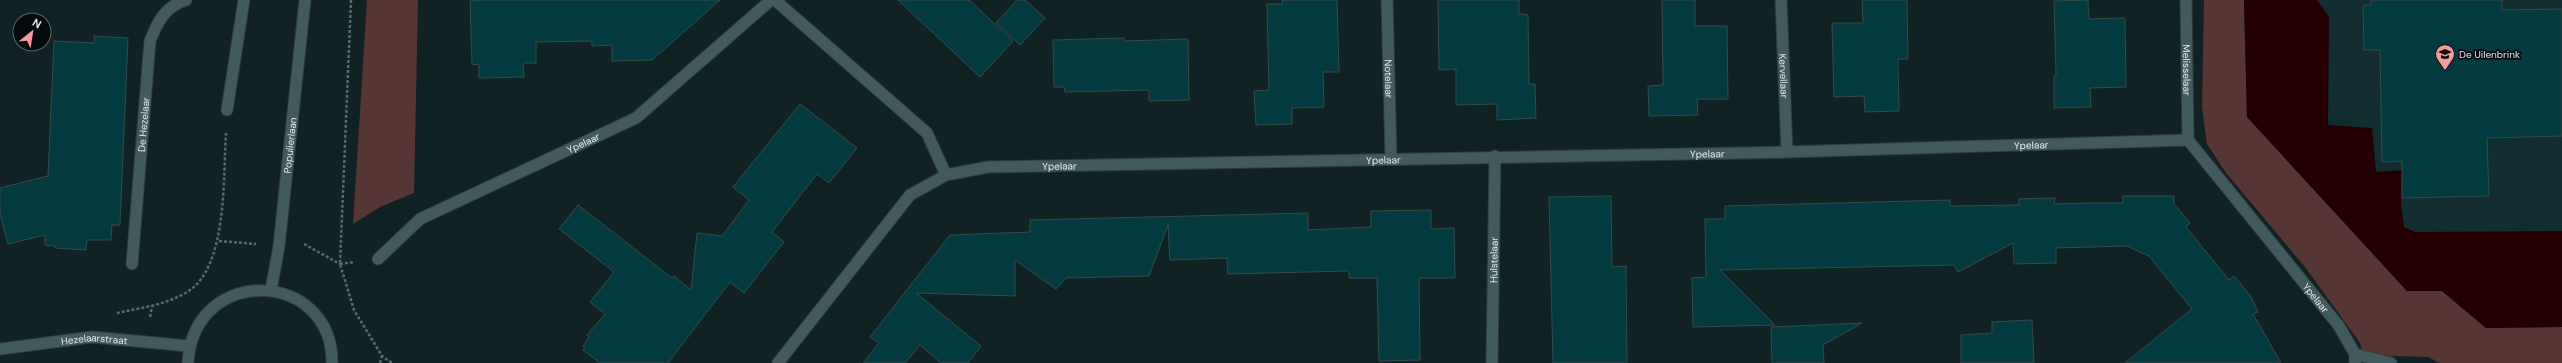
<svg xmlns="http://www.w3.org/2000/svg" width="2562" height="363" viewBox="0 0 2562 363" font-family="'DM Sans',sans-serif">
  <style>
    .built { fill: #122d30 }
    .green { fill: #563535 }
    .water { fill: #240004 }
    .building { fill: #023a3f; stroke: #37494b }
    .lines { fill: none; stroke-linecap: round; stroke-linejoin: round }
    .pedestrian-casing { stroke: #2d3e40; stroke-width: 13 }
    .minor-casing { stroke: #2d3e40; stroke-width: 13 }
    .tertiary-casing { stroke: #2d3e40; stroke-width: 13 }
    .path { stroke: #59686a; stroke-width: 2.5; stroke-dasharray: 3 2; stroke-linecap: butt }
    .pedestrian { stroke: #425a5d; stroke-width: 11 }
    .minor { stroke: #425a5d; stroke-width: 11 }
    .tertiary { stroke: #425a5d; stroke-width: 11 }
    .labels { text-anchor: middle; stroke-width: 3.5; stroke-linejoin: round; paint-order: stroke }
    .poi-label { font-size: 10px; fill: #dfeaeb; stroke: #040a0b; text-anchor: start }
    .street-label { font-size: 10px; fill: #dfeaeb; stroke: #040a0b }
  </style>
  <rect width="100%" height="100%" fill="#102224"/>
  <path class="built" d="M 2317,0 L 2562,0 L 2562,231 L 2415,232 L 2404,227 L 2401,204 L 2402,171 L 2376,172 L 2372,128 L 2328,126 L 2329,17 Z"/>
  <g class="green">
    <path d="M 367,0 L 418,0 L 414,193 L 380,207 L 353,224 Z"/>
    <path d="M 2204,0 L 2244,0 L 2247,117 L 2407,291 L 2442,291 L 2486,328 L 2562,327 L 2562,363 L 2440,363 L 2428,357 L 2363,355 L 2360,343 L 2305,267 L 2226,173 L 2207,144 L 2202,107 Z"/>
  </g>
  <path class="water" d="M 2244,0 L 2317,0 L 2329,17 L 2328,125 L 2372,128 L 2376,172 L 2402,170 L 2401,204 L 2404,227 L 2415,232 L 2562,231 L 2562,327 L 2486,328 L 2442,291 L 2407,291 L 2247,117 Z"/>
  <g class="building">
    <path d="M 479,0 L 720,0 L 652,60 L 612,61 L 612,45 L 592,46 L 592,41 L 536,42 L 536,63 L 523,63 L 524,77 L 479,78 L 479,65 L 472,64 L 470,1 Z"/>
    <path d="M 898,0 L 969,0 L 1013,41 L 980,77 Z"/>
    <path d="M 1017,0 L 1025,0 L 1045,18 L 1020,45 L 996,23 Z"/>
    <path d="M 1282,0 L 1337,0 L 1339,72 L 1323,72 L 1324,107 L 1292,108 L 1292,124 L 1256,125 L 1254,91 L 1269,90 L 1267,4 L 1282,4 Z"/>
    <path d="M 1438,0 L 1519,0 L 1519,14 L 1528,15 L 1529,84 L 1535,84 L 1536,118 L 1497,120 L 1497,104 L 1456,105 L 1456,69 L 1439,70 Z"/>
    <path d="M 1662,0 L 1695,0 L 1695,26 L 1727,26 L 1728,99 L 1697,99 L 1698,115 L 1649,116 L 1648,86 L 1663,85 Z"/>
    <path d="M 1862,0 L 1907,0 L 1908,59 L 1898,59 L 1899,111 L 1865,112 L 1864,96 L 1834,97 L 1832,23 L 1863,23 Z"/>
    <path d="M 2088,0 L 2089,19 L 2125,18 L 2126,87 L 2090,88 L 2091,107 L 2054,108 L 2054,76 L 2056,76 L 2054,1 Z"/>
    <path d="M 2371,0 L 2502,0 L 2502,10 L 2562,9 L 2562,136 L 2487,138 L 2489,196 L 2402,198 L 2402,161 L 2382,162 L 2380,50 L 2364,50 L 2363,5 L 2371,5 Z"/>
    <path d="M 94,36 L 128,38 L 120,225 L 112,225 L 111,240 L 87,240 L 86,250 L 55,248 L 55,246 L 45,245 L 45,235 L 8,244 L 0,214 L 0,188 L 48,176 L 54,41 L 94,43 Z"/>
    <path d="M 1124,38 L 1124,41 L 1188,39 L 1189,100 L 1149,101 L 1149,90 L 1065,92 L 1064,87 L 1054,87 L 1053,40 Z"/>
    <path d="M 800,104 L 857,148 L 829,183 L 817,174 L 772,232 L 784,242 L 744,293 L 730,282 L 668,363 L 600,363 L 583,350 L 585,347 L 583,346 L 589,337 L 587,335 L 605,314 L 590,302 L 614,272 L 559,229 L 578,205 L 672,278 L 674,276 L 691,290 L 697,233 L 722,236 L 749,200 L 733,187 Z"/>
    <path d="M 1611,196 L 1612,267 L 1626,266 L 1627,363 L 1553,363 L 1549,197 Z"/>
    <path d="M 2123,196 L 2174,196 L 2174,204 L 2190,223 L 2186,227 L 2229,280 L 2234,276 L 2250,295 L 2258,312 L 2253,314 L 2281,363 L 2125,363 L 2192,309 L 2149,256 L 2127,246 L 2056,248 L 2056,263 L 2014,264 L 2013,243 L 1958,272 L 1954,265 L 1720,270 L 1775,325 L 1693,327 L 1692,278 L 1706,277 L 1705,219 L 1725,219 L 1725,206 L 1950,200 L 1950,206 L 2019,205 L 2019,199 L 2055,198 L 2054,204 L 2089,203 L 2123,203 Z"/>
    <path d="M 1431,210 L 1431,229 L 1454,228 L 1455,278 L 1419,278 L 1420,360 L 1379,361 L 1377,278 L 1349,278 L 1349,271 L 1228,274 L 1227,258 L 1170,260 L 1168,225 L 1149,276 L 1066,278 L 1056,289 L 1015,260 L 1015,296 L 916,293 L 981,346 L 968,363 L 941,363 L 920,345 L 905,363 L 863,363 L 879,343 L 870,337 L 950,235 L 1030,232 L 1030,220 L 1308,213 L 1308,230 L 1371,227 L 1371,211 Z"/>
    <path d="M 2032,320 L 2034,363 L 1961,363 L 1961,335 L 1992,333 L 1992,322 Z"/>
    <path d="M 1862,323 L 1823,345 L 1824,363 L 1772,363 L 1771,327 Z"/>
  </g>
  <g class="lines">
    <defs>
      <g id="pedestrian">
        <path id="s1" d="M 378,259 L 420,219 L 636,118 L 771,0"/>
      </g>
      <g id="minor">
        <path d="M 775,0 L 927,133 L 946,175"/>
        <path id="s2" d="M 1387,0 L 1391,157"/>
        <path id="s3" d="M 1781,0 L 1787,152"/>
        <path id="s4" d="M 2186,0 L 2188,140"/>
        <path d="M 227,110 L 244,0"/>
        <path id="s5" d="M 2188,140 L 2339,326 L 2355,354 L 2355,363"/>
        <path id="s6" d="M 132,264 L 150,41 C 157,23 165,6 186,0"/>
        <path id="s7" d="M 0,349 L 92,337 L 189,346"/>
        <path d="M 2355,354 L 2391,363"/>
        <path id="s8" d="M 778,363 L 910,195 L 946,175 L 988,167 L 1787,152 L 2188,140"/>
        <path id="s9" d="M 1492,363 L 1495,156"/>
      </g>
      <g id="tertiary">
        <path id="s10" d="M 271,290 L 279,246 L 305,0"/>
        <path d="M 188,363 C 193,264 333,269 332,363"/>
      </g>
    </defs>
    <use href="#pedestrian" class="pedestrian-casing"/>
    <use href="#minor" class="minor-casing"/>
    <use href="#tertiary" class="tertiary-casing"/>
    <g class="path">
      <path d="M 351,0 L 340,264 L 354,310 L 382,356 L 392,363"/>
      <path d="M 219,241 L 256,244"/>
      <path d="M 304,244 L 340,264"/>
      <path d="M 340,264 L 355,262"/>
      <path d="M 117,313 C 140,308 166,305 187,292 C 228,268 223,176 226,133"/>
      <path d="M 150,317 L 152,306"/>
      <path d="M 380,363 L 382,356"/>
    </g>
    <use href="#pedestrian" class="pedestrian"/>
    <use href="#minor" class="minor"/>
    <use href="#tertiary" class="tertiary"/>
  </g>
  <defs>
    <symbol id="school-pin" viewBox="-11 -11 22 30"><path d="M0 17L-7.5 6A9.5 9.5 0 1 1 7.5 6Z" fill="#f59b9d" stroke="#040a0b"/><path d="M0-5L7-2L0 1L-7-2ZM-4 1L0 2.5L4 1V4Q0 6-4 4Z" fill="#111"/></symbol>
  </defs>
  <g fill-rule="evenodd">
    <use href="#school-pin" x="2434" y="43" width="22" height="30"/>
  </g>
  <g class="labels">
    <g class="poi-label">
      <text x="2459" y="58">De Uilenbrink</text>
    </g>
    <g class="street-label">
      <text dy="4" stroke="none"><textPath href="#s4" startOffset="70">Melisselaar</textPath></text>
      <text dy="4" stroke="none"><textPath href="#s3" startOffset="76">Kervellaar</textPath></text>
      <text dy="4" stroke="none"><textPath href="#s2" startOffset="79">Notelaar</textPath></text>
      <text dy="4" stroke="none"><textPath href="#s6" startOffset="140">De Hezelaar</textPath></text>
      <text dy="4" stroke="none"><textPath href="#s1" startOffset="238">Ypelaar</textPath></text>
      <text dy="4" stroke="none"><textPath href="#s8" startOffset="1341">Ypelaar</textPath></text>
      <text dy="4" stroke="none"><textPath href="#s10" startOffset="146">Populierlaan</textPath></text>
      <text dy="4" stroke="none"><textPath href="#s8" startOffset="1017">Ypelaar</textPath></text>
      <text dy="4" stroke="none"><textPath href="#s8" startOffset="693">Ypelaar</textPath></text>
      <text dy="4" stroke="none"><textPath href="#s8" startOffset="369">Ypelaar</textPath></text>
      <text dy="4" stroke="none"><textPath href="#s9" startOffset="103">Hulstelaar</textPath></text>
      <text dy="4" stroke="none"><textPath href="#s5" startOffset="203">Ypelaar</textPath></text>
      <text dy="4" stroke="none"><textPath href="#s7" startOffset="95">Hezelaarstraat</textPath></text>
    </g>
  </g>
  <g transform="translate(32 32) rotate(30)"><circle r="19" fill="#040a0b" stroke="#5c6465"/>
  <path d="M0-3L7 15L0 10L-7 15Z" fill="#f59b9d"/>
  <text y="-6" font-size="11" font-weight="bold" text-anchor="middle" fill="#dfeaeb">N</text>
  </g>
</svg>
